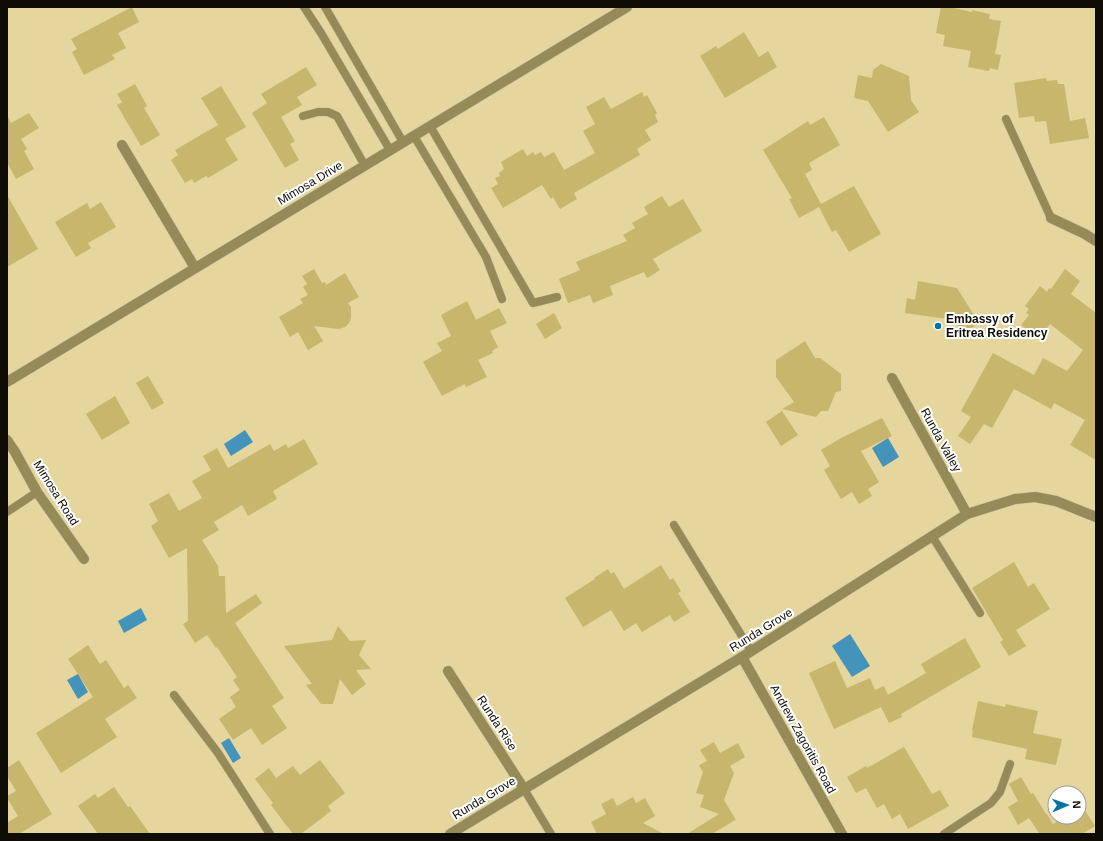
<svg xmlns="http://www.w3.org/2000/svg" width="1103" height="841" viewBox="0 0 1103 841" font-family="Helvetica,sans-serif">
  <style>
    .green { fill: #e4d69c; fill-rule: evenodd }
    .water { fill: #4493ba }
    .building { fill: #c8b66c }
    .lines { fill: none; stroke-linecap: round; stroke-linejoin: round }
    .service-casing { stroke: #c8c2ac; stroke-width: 9 }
    .minor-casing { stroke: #c8c2ac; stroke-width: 11 }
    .service { stroke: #968a57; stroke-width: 8 }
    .minor { stroke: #968a57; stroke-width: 10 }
    .poi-dot { fill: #03749f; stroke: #fff; stroke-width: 1.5 }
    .labels { text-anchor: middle; stroke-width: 4; stroke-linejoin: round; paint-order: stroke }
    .street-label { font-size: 12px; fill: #0e0c05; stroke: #fff }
    .poi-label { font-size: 12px; font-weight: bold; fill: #0e0c05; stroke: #fff; text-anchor: start }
  </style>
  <rect width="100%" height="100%" fill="#ebe5cc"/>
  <path class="green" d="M 7,7 L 1096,7 L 1096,834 L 7,834 ZM 1055,793 L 1079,793 L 1079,817 L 1055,817 Z"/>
  <g class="water">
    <path d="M 245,430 L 253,442 L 231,456 L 224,444 Z"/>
    <path d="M 888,438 L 899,457 L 883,467 L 872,448 Z"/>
    <path d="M 141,608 L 147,620 L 124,633 L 118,621 Z"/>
    <path d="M 850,634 L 870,666 L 852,677 L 832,646 Z"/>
    <path d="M 78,674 L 88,692 L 78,699 L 67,680 Z"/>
    <path d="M 229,738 L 241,758 L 233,763 L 221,743 Z"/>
  </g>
  <g class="building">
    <path d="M 132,7 L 139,22 L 118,33 L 126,48 L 112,55 L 115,59 L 84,75 L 72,52 L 77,49 L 71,39 Z"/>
    <path d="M 941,7 L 949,7 L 972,12 L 972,10 L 976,11 L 990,14 L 989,19 L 1001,21 L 995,54 L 1001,55 L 998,70 L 990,68 L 989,71 L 968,67 L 971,51 L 943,46 L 945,35 L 936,33 Z"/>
    <path d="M 744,32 L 759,57 L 768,51 L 777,67 L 725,98 L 700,56 L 716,46 L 718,49 Z"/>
    <path d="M 881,64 L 909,76 L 911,100 L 919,112 L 888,132 L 868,101 L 854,98 L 858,75 L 872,78 L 873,70 Z"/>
    <path d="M 306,67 L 317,85 L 297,97 L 302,105 L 281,117 L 295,141 L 290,144 L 299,160 L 285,168 L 252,113 L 267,103 L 261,94 Z"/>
    <path d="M 1046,78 L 1047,81 L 1057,80 L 1058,84 L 1064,84 L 1070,121 L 1085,118 L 1089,138 L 1050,144 L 1046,121 L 1035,122 L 1034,116 L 1019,118 L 1014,83 Z"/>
    <path d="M 135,84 L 147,106 L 144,108 L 160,135 L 141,146 L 117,105 L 122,102 L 117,94 Z"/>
    <path d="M 221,86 L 246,127 L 225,139 L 238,160 L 208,178 L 206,176 L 194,183 L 192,179 L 185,183 L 171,160 L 178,155 L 175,150 L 218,125 L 201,98 Z"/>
    <path d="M 642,92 L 644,97 L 647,95 L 657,113 L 655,115 L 658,122 L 645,130 L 651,140 L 637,149 L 640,155 L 574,193 L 577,199 L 560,209 L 553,197 L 551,199 L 542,185 L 503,208 L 491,188 L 498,184 L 495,178 L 500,176 L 499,173 L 504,169 L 501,162 L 523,149 L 527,156 L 533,152 L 535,155 L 541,152 L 544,157 L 554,152 L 564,170 L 595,153 L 583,131 L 595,124 L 586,107 L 604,97 L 611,109 Z"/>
    <path d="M 29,113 L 39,128 L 21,139 L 27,149 L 24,151 L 34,169 L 16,179 L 7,162 L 7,115 L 11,123 Z"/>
    <path d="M 824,117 L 840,145 L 809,163 L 812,170 L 805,174 L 821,204 L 854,186 L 881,234 L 849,252 L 836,230 L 832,232 L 819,207 L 799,218 L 789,199 L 792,198 L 763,150 L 808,121 L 810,125 Z"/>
    <path d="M 7,195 L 38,249 L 7,267 Z"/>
    <path d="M 662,196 L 669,207 L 683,199 L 702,231 L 653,259 L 660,270 L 647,278 L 644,272 L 610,286 L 613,295 L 593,303 L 590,295 L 568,303 L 559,279 L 580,270 L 576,262 L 627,241 L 623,235 L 635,228 L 632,223 L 648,214 L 644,207 Z"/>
    <path d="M 101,202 L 116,227 L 88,243 L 91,248 L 76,257 L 55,222 L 87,203 L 90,209 Z"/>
    <path d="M 314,269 L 322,283 L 325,282 L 326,285 L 345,273 L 359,297 L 348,303 L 351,307 L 351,318 L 349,323 L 345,327 L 339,329 L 314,326 L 323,341 L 308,350 L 298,332 L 290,337 L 279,317 L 303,303 L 300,299 L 308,295 L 303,287 L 307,284 L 302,276 Z"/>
    <path d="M 1065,269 L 1080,281 L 1071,294 L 1096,313 L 1096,460 L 1070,445 L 1085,420 L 1054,403 L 1051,409 L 1014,389 L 992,428 L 984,424 L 970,444 L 958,436 L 971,417 L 961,411 L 993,353 L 1034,375 L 1043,358 L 1067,371 L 1083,350 L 1050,324 L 1039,339 L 1021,325 L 1029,315 L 1026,313 L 1029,309 L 1025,306 L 1040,286 L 1047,292 L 1049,288 L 1051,289 Z"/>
    <path d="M 918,281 L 957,288 L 979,323 L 963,334 L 954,320 L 905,313 L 907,298 L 915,300 Z"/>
    <path d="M 467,301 L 476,320 L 499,308 L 507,323 L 490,331 L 498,347 L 492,351 L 493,353 L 478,360 L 487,377 L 466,387 L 465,384 L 442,396 L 423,362 L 442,351 L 437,343 L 451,336 L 441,315 Z"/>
    <path d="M 554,313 L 562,328 L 545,339 L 536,324 Z"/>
    <path d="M 805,341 L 815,358 L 820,358 L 841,374 L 841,391 L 836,392 L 828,411 L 821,411 L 816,417 L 782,409 L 794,402 L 776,377 L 776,360 Z"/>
    <path d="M 148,376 L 164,403 L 152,410 L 136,383 Z"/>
    <path d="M 115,396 L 130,423 L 102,440 L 86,414 Z"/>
    <path d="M 782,411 L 798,435 L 781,446 L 766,422 Z"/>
    <path d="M 882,418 L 892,436 L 861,451 L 879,482 L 868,489 L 872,496 L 859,504 L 852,492 L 841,499 L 824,470 L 830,466 L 821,450 L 841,438 Z"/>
    <path d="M 304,439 L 318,464 L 273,491 L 277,499 L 248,516 L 242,505 L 214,522 L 219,530 L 202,540 L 218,566 L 219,576 L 225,576 L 226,613 L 256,594 L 262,603 L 235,623 L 284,698 L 272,706 L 287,728 L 262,745 L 251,728 L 233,740 L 219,719 L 236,707 L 230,697 L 240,690 L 233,680 L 237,677 L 217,647 L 216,648 L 207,635 L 195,643 L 183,624 L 188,621 L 187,548 L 169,558 L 151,526 L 158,521 L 149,504 L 169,493 L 179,511 L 202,498 L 192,481 L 211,470 L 203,456 L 217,448 L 228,468 L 270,444 L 274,451 L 286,444 L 288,448 Z"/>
    <path d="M 1014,562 L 1028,587 L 1034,583 L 1050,609 L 1016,630 L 1026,646 L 1009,656 L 1000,642 L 1003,640 L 972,588 Z"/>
    <path d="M 661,565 L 670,580 L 673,578 L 681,591 L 678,593 L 690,612 L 674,622 L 670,615 L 642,632 L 636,623 L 624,631 L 611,610 L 583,627 L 565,598 L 595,579 L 594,578 L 608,569 L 611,574 L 614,572 L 624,589 Z"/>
    <path d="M 338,626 L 350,641 L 366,640 L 359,655 L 371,669 L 356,670 L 366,684 L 352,695 L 340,679 L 333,704 L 321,704 L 306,685 L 312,684 L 284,646 L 332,640 Z"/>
    <path d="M 965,638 L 981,667 L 901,714 L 902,717 L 889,723 L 881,707 L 834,729 L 809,673 L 835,661 L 847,688 L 870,678 L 875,690 L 884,686 L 888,695 L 926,673 L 921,664 Z"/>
    <path d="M 88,645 L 100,664 L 106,660 L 124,688 L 128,685 L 137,698 L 105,719 L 117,737 L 61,773 L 36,733 L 93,697 L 68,659 Z"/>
    <path d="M 978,701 L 1005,707 L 1006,704 L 1038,711 L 1033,733 L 1062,739 L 1056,765 L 1025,759 L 1027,749 L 972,737 L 973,730 L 972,730 Z"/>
    <path d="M 714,742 L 720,753 L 738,743 L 745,757 L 730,766 L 734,773 L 724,800 L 736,820 L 735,820 L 712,834 L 687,834 L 719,814 L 700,807 L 704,795 L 696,793 L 703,772 L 699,765 L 707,761 L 700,750 Z"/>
    <path d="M 904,747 L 932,794 L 940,790 L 949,806 L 908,829 L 900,814 L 892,819 L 884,804 L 877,808 L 866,788 L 856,793 L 847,777 L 866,766 L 867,768 Z"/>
    <path d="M 19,760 L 52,814 L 19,834 L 7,834 L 7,823 L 18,816 L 7,798 L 7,796 L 16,791 L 7,776 L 7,768 Z"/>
    <path d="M 320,760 L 345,793 L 328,806 L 331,811 L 301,834 L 293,834 L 271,805 L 273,803 L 255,779 L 269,768 L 276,778 L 293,766 L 300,775 Z"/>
    <path d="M 1021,777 L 1031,794 L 1033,793 L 1046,814 L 1047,814 L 1053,824 L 1064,817 L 1079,817 L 1079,808 L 1082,806 L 1095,826 L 1082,834 L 1037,834 L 1039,833 L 1029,818 L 1018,825 L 1008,807 L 1018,801 L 1009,784 Z"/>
    <path d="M 114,787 L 128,807 L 130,806 L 150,834 L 98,834 L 78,806 L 95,794 L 98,798 Z"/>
    <path d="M 633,797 L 636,803 L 645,798 L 655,816 L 643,823 L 664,834 L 597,834 L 591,822 L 606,814 L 601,804 L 613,798 L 617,806 Z"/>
  </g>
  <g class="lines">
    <defs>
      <g id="service">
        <path d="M 304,7 L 321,33 L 390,150"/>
        <path d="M 325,7 L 403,142"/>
        <path d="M 303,116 L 318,112 L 328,112 L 337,116 L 365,166"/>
        <path d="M 1006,119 L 1051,218"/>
        <path d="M 430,126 L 533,303 L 557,297"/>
        <path d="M 414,136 L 486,257 L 502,299"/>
        <path d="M 7,512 L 37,492"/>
        <path d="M 674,525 L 751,651"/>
        <path d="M 932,536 L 980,613"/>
        <path d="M 174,695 L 218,753 L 270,834"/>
        <path d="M 524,789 L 551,834"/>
        <path d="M 944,834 L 991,803 L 1000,792 L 1010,764"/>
      </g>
      <g id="minor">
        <path d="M 122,145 L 195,268"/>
        <path d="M 1051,218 L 1085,234 L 1096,241"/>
        <path d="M 892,378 L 967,514"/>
        <path d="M 7,382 L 627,7"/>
        <path d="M 7,440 L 15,452 L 37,492 L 84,559"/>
        <path d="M 742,657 L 842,834"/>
        <path d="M 448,671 L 524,789"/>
        <path d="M 450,834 L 742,657 L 967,514 L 1015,499 L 1035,497 L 1056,501 L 1096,517"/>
      </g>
    </defs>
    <use href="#service" class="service-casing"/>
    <use href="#minor" class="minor-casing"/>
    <use href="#service" class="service"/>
    <use href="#minor" class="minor"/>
  </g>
  <circle class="poi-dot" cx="938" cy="326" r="4"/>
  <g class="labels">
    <g class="street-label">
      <text transform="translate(310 183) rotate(-31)" y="4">Mimosa Drive</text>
      <text transform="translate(941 440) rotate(61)" y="4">Runda Valley</text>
      <text transform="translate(56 493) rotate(58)" y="4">Mimosa Road</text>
      <text transform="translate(761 630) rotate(-32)" y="4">Runda Grove</text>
      <text transform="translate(497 723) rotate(57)" y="4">Runda Rise</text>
      <text transform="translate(803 739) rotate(61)" y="4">Andrew Zagoritis Road</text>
      <text transform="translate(484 798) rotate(-31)" y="4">Runda Grove</text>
    </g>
    <g class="poi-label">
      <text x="946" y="323">Embassy of<tspan x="946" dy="14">Eritrea Residency</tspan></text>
    </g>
  </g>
  <rect width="1103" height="841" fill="none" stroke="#0e0c05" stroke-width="16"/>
  <g transform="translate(1067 805) rotate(88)"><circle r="19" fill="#ffffff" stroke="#9f9e9b"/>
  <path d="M0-3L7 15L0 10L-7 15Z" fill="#03749f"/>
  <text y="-6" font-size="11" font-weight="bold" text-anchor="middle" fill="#0e0c05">N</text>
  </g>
</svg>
